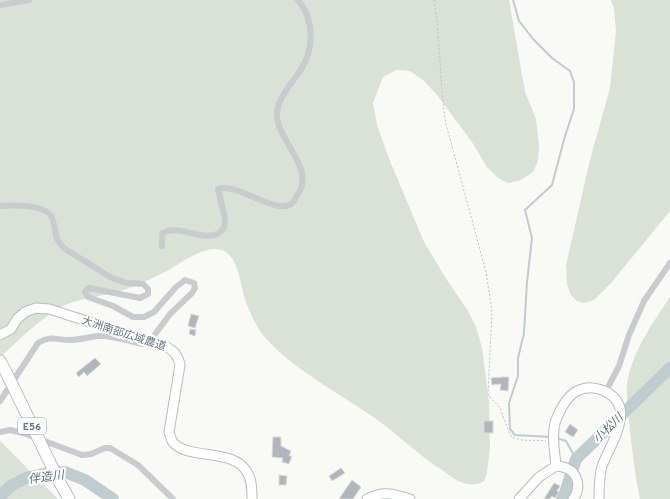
<svg xmlns="http://www.w3.org/2000/svg" width="670" height="499" viewBox="0 0 670 499" font-family="Overpass,'Noto Sans JP',sans-serif">
  <style>
    .green { fill: #dae1d6 }
    .lines { fill: none; stroke-linecap: round; stroke-linejoin: round }
    .stream { stroke: #bfccd0; stroke-width: 2 }
    .river { stroke: #bfccd0; stroke-width: 12 }
    .building { fill: #afb7bd; stroke: #dadad8 }
    .secondary-casing { stroke: #b8bec2; stroke-width: 11 }
    .highway-casing { stroke: #babec1; stroke-width: 13 }
    .path { stroke: #bfc2c4; stroke-width: 1; stroke-dasharray: 2 2; stroke-linecap: butt }
    .street { stroke: #c8cccf; stroke-width: 6 }
    .secondary { stroke: #fff; stroke-width: 9 }
    .highway { stroke: #fff; stroke-width: 11 }
    .highway-bridge-casing { stroke: #babec1; stroke-width: 13; stroke-linecap: butt }
    .highway-bridge { stroke: #fff; stroke-width: 11 }
    .labels { text-anchor: middle; stroke-width: 4; stroke-linejoin: round; paint-order: stroke }
    .shield { fill: #fff; stroke: #909ea8; stroke-width: 1 }
    .shield-label { font-size: 10px; font-weight: bold; fill: #617583 }
    .street-label { font-size: 11px; fill: #617583; stroke: #fff }
    .water-label { font-size: 12px; font-style: italic; fill: #5c757d; stroke: #fff }
  </style>
  <rect width="100%" height="100%" fill="#f9f9f6"/>
  <g class="green">
    <path d="M 0,0 L 509,0 L 525,92 L 536,119 L 539,145 L 538,161 L 533,172 L 521,180 L 508,183 L 498,178 L 487,167 L 472,142 L 437,95 L 423,80 L 410,71 L 396,70 L 383,77 L 373,103 L 377,125 L 390,161 L 424,242 L 445,277 L 468,311 L 476,327 L 482,348 L 489,401 L 490,446 L 487,473 L 484,481 C 477,486 469,485 461,482 C 455,480 450,476 445,472 C 420,457 400,436 376,419 C 341,394 290,368 263,335 C 256,326 250,313 246,302 C 240,287 240,257 222,250 C 205,244 180,264 165,272 C 150,279 130,289 113,293 C 97,297 81,298 65,305 C 42,317 18,340 0,358 Z"/>
    <path d="M 611,0 L 670,0 L 670,211 L 611,283 L 594,300 L 584,303 L 577,301 L 570,294 L 567,284 L 566,265 L 590,160 L 610,88 L 616,32 L 614,8 Z"/>
    <path d="M 670,297 L 670,499 L 640,499 C 634,470 631,441 628,411 C 628,403 626,393 627,384 C 632,352 652,324 670,297 Z"/>
    <path d="M 0,441 L 58,499 L 0,499 Z"/>
  </g>
  <g class="lines">
    <g class="stream">
      <path d="M 513,0 L 519,21 L 533,39 L 552,58 L 570,71 L 574,82 L 574,109 L 565,136 L 552,185 L 525,210 L 532,238 L 527,282 L 524,333 L 518,358 L 518,376 L 509,403 L 510,429 L 515,435 L 551,437"/>
      <path d="M 557,438 L 566,441 L 576,459"/>
    </g>
    <g class="river">
      <path d="M 0,496 L 12,485 L 26,478 L 44,474 L 65,472 L 85,480 L 113,499"/>
      <path d="M 562,499 L 564,496 L 576,459 L 670,368"/>
    </g>
  </g>
  <g class="building">
    <path d="M 191,314 L 199,316 L 195,328 L 188,326 Z"/>
    <path d="M 190,329 L 196,330 L 195,336 L 189,334 Z"/>
    <path d="M 95,358 L 101,364 L 87,376 L 84,372 L 79,377 L 76,373 Z"/>
    <path d="M 503,377 L 509,377 L 508,391 L 500,390 L 501,384 L 492,385 L 491,378 Z"/>
    <rect x="484" y="421" width="9" height="12"/>
    <path d="M 570,424 L 578,430 L 573,437 L 565,432 Z"/>
    <path d="M 273,437 L 281,437 L 281,446 L 291,451 L 289,456 L 292,456 L 289,464 L 282,462 L 283,458 L 272,457 Z"/>
    <path d="M 341,468 L 345,473 L 332,481 L 329,476 Z"/>
    <path d="M 279,475 L 287,476 L 286,485 L 279,485 Z"/>
    <path d="M 352,480 L 361,487 L 353,499 L 339,499 Z"/>
    <path d="M 554,483 L 560,486 L 557,491 L 559,492 L 555,498 L 552,496 L 550,499 L 544,499 Z"/>
  </g>
  <g class="lines">
    <defs>
      <g id="secondary">
        <path d="M 0,335 L 11,329 L 17,319 L 25,312 L 36,308 L 49,309 L 165,346 C 174,351 178,355 180,365 L 169,432 C 170,435 171,438 172,441 C 186,461 233,447 247,472 C 252,480 252,490 252,499"/>
        <path d="M 556,466 C 555,452 551,434 556,420 C 560,410 567,396 577,391 C 592,383 615,391 620,408 C 624,426 608,450 602,466 C 599,477 599,488 599,499"/>
        <path d="M 367,499 C 384,490 393,494 410,499"/>
        <path d="M 519,499 L 539,477 L 556,466 C 560,466 563,467 566,468 C 579,473 581,489 573,499"/>
      </g>
      <g id="highway">
        <path d="M 0,361 L 6,372"/>
        <path d="M 59,481 L 69,499"/>
      </g>
    </defs>
    <use href="#secondary" class="secondary-casing"/>
    <use href="#highway" class="highway-casing"/>
    <path class="path" d="M 434,0 C 441,41 439,83 446,124 L 486,272 L 492,311 L 488,395 L 500,408 L 510,435 C 518,443 535,439 546,441"/>
    <g class="street">
      <path d="M 0,5 L 29,0"/>
      <path d="M 0,206 C 12,205 47,204 52,218 C 58,233 51,235 65,249 L 112,278 L 127,283 L 143,284 L 148,289 L 148,294 L 140,298 L 89,288 L 86,290 L 85,293 L 88,297 L 113,306 L 133,317 L 144,317 L 154,312 L 176,287 L 185,280 L 194,283 L 195,288 L 192,293 L 170,314 L 150,341 L 143,344 C 128,341 113,335 98,336 C 88,337 79,340 70,340 C 56,340 51,335 38,343 L 0,401"/>
      <path d="M 162,246 L 162,234 C 177,223 200,241 217,234 C 220,233 222,230 224,228 L 225,219 L 218,189 C 236,182 276,215 291,204 C 293,203 295,199 296,197 C 319,169 275,140 277,113 C 278,98 292,83 300,71 C 314,50 315,20 298,0"/>
      <path d="M 606,391 L 619,366 L 629,335 L 644,301 L 670,263"/>
      <path d="M 0,432 L 10,430 L 23,433 L 82,455 L 91,454 L 105,448 L 110,448 L 138,465 L 173,499"/>
    </g>
    <use href="#secondary" class="secondary"/>
    <use href="#highway" class="highway"/>
    <defs>
      <path id="highway-bridge" d="M 6,372 L 59,481"/>
    </defs>
    <use href="#highway-bridge" class="highway-bridge-casing"/>
    <use href="#highway-bridge" class="highway-bridge"/>
  </g>
  <g class="labels">
    <rect class="shield" x="18" y="418" width="28" height="16" rx="3"/>
    <g class="shield-label">
      <text x="32" y="430">E56</text>
    </g>
    <g class="street-label">
      <text transform="translate(124 333) rotate(18)" y="4">大洲南部広域農道</text>
    </g>
    <g class="water-label">
      <text transform="translate(608 428) rotate(-44)" y="4">小松川</text>
      <text transform="translate(46 477) rotate(-8)" y="4">伴造川</text>
    </g>
  </g>
</svg>
